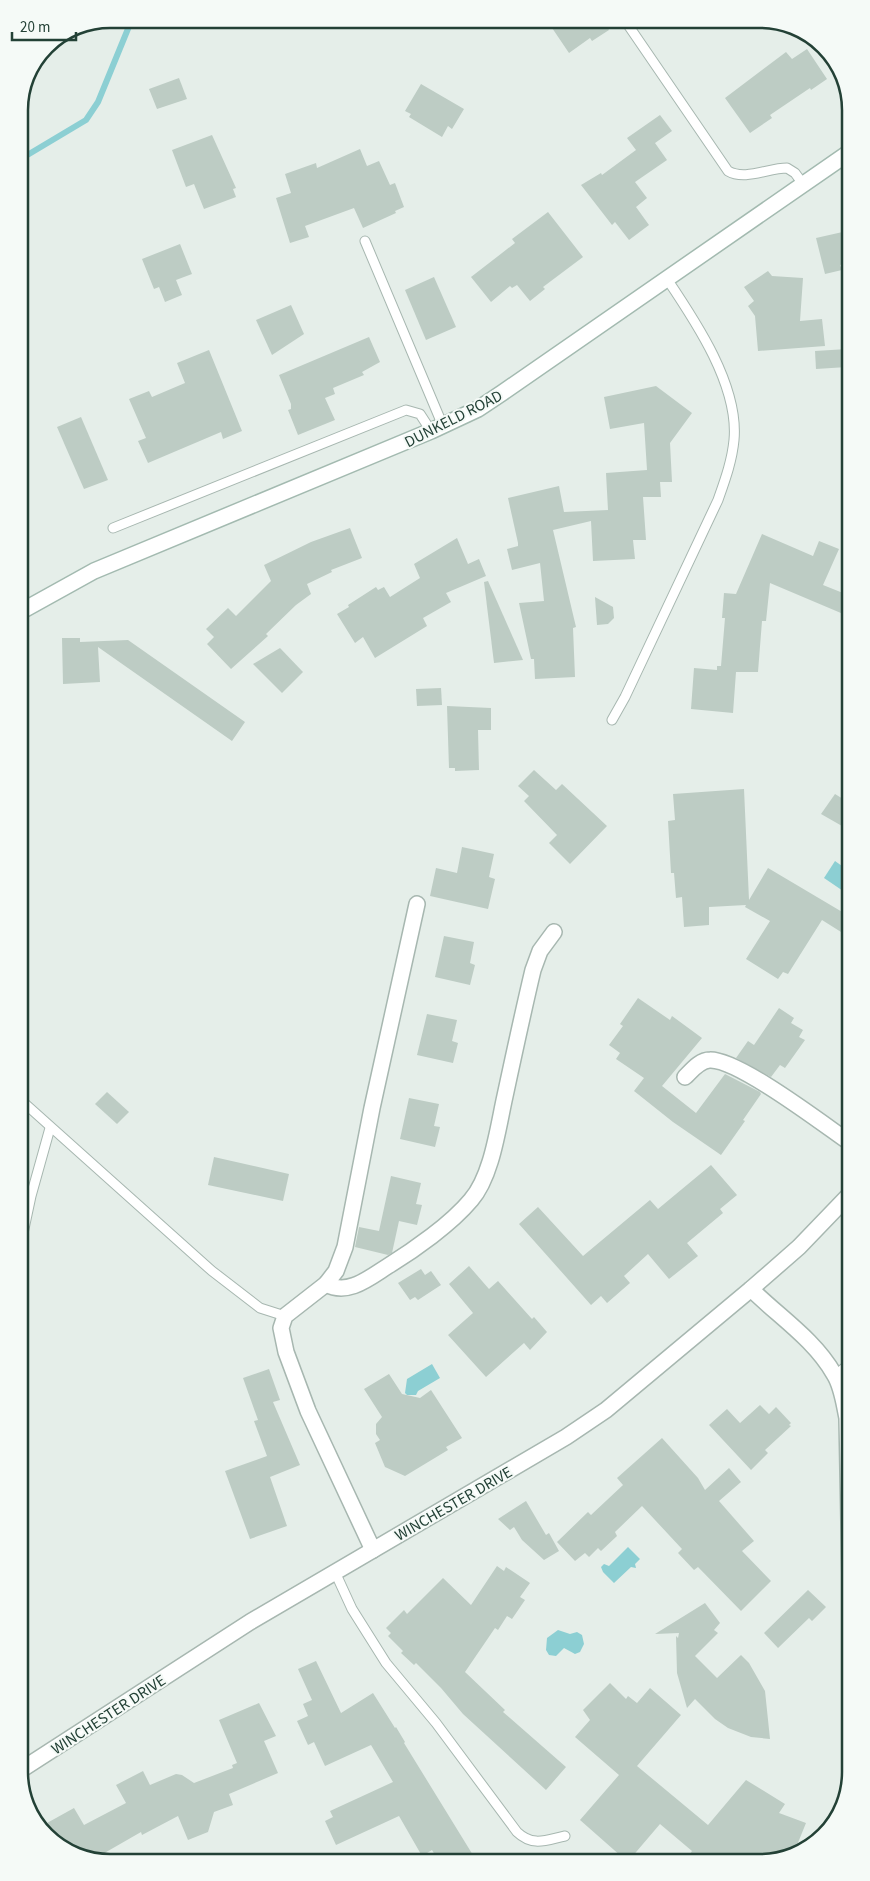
<svg xmlns="http://www.w3.org/2000/svg" width="870" height="1881" viewBox="0 0 870 1881" font-family="'Source Sans 3',sans-serif">
  <style>
    .water { fill: #8ccfd3 }
    .lines { fill: none; stroke-linecap: round; stroke-linejoin: round }
    .stream { stroke: #8ccfd3; stroke-width: 6 }
    .building { fill: #bdccc4 }
    .service-casing { stroke: #a7b7b0; stroke-width: 11 }
    .minor-casing { stroke: #a7b7b0; stroke-width: 18 }
    .secondary-casing { stroke: #a3bab0; stroke-width: 18 }
    .service { stroke: #fff; stroke-width: 9 }
    .minor { stroke: #fff; stroke-width: 15 }
    .secondary { stroke: #fff; stroke-width: 15 }
    .labels { text-anchor: middle; stroke-width: 4; stroke-linejoin: round; paint-order: stroke }
    .street-label { font-size: 16px; fill: #234136; stroke: #f5faf7 }
    .rim { fill: none; stroke: #234136; stroke-width: 2.5 }
  </style>
  <rect width="100%" height="100%" fill="#e5eee9"/>
  <g class="water">
    <path d="M 835,861 L 849,871 L 849,895 L 824,878 Z"/>
    <path d="M 432,1364 L 440,1378 L 418,1391 L 416,1395 L 407,1395 L 405,1393 L 407,1379 Z"/>
    <path d="M 628,1547 L 640,1559 L 635,1564 L 636,1568 L 631,1567 L 614,1583 L 603,1572 L 601,1567 L 604,1564 L 609,1566 Z"/>
    <path d="M 558,1630 L 570,1634 L 577,1632 L 582,1635 L 584,1644 L 580,1652 L 575,1654 L 564,1648 L 556,1656 L 549,1655 L 546,1650 L 547,1638 Z"/>
  </g>
  <g class="lines">
    <path class="stream" d="M 19,160 L 86,120 L 98,102 L 132,19"/>
  </g>
  <g class="building">
    <path d="M 546,19 L 603,19 L 609,30 L 592,41 L 590,38 L 569,53 Z"/>
    <path d="M 807,49 L 827,79 L 811,90 L 810,88 L 770,115 L 772,118 L 750,133 L 725,98 L 786,52 L 792,59 Z"/>
    <path d="M 179,78 L 187,99 L 157,109 L 149,89 Z"/>
    <path d="M 421,84 L 464,109 L 452,129 L 448,126 L 442,137 L 409,117 L 411,114 L 405,111 Z"/>
    <path d="M 660,115 L 672,131 L 655,143 L 667,160 L 635,182 L 647,198 L 636,207 L 649,225 L 629,240 L 615,222 L 612,225 L 581,185 L 601,173 L 602,175 L 636,150 L 627,138 Z"/>
    <path d="M 212,135 L 236,188 L 233,189 L 236,197 L 204,209 L 194,184 L 186,187 L 172,150 Z"/>
    <path d="M 360,149 L 367,166 L 379,161 L 390,185 L 395,183 L 404,207 L 395,211 L 396,213 L 363,228 L 354,208 L 305,226 L 309,237 L 290,243 L 276,198 L 291,193 L 285,174 L 316,163 L 317,168 Z"/>
    <path d="M 548,212 L 583,257 L 543,287 L 545,289 L 530,301 L 517,285 L 512,288 L 510,286 L 491,302 L 471,277 L 515,243 L 512,239 Z"/>
    <path d="M 847,231 L 847,263 L 840,265 L 842,270 L 825,274 L 816,238 Z"/>
    <path d="M 180,244 L 192,274 L 176,280 L 182,295 L 165,302 L 159,287 L 154,289 L 142,259 Z"/>
    <path d="M 768,271 L 772,276 L 803,278 L 800,321 L 822,319 L 825,346 L 758,351 L 755,316 L 748,306 L 754,301 L 744,287 Z"/>
    <path d="M 434,277 L 456,327 L 426,340 L 405,290 Z"/>
    <path d="M 291,305 L 304,334 L 272,355 L 256,320 Z"/>
    <path d="M 369,337 L 380,362 L 362,372 L 364,375 L 333,388 L 335,394 L 325,398 L 335,420 L 298,435 L 288,410 L 291,409 L 291,404 L 279,375 Z"/>
    <path d="M 847,349 L 847,367 L 816,369 L 815,351 Z"/>
    <path d="M 209,350 L 242,431 L 223,439 L 221,432 L 148,463 L 138,441 L 146,438 L 129,399 L 149,391 L 152,397 L 185,383 L 177,363 Z"/>
    <path d="M 656,386 L 692,413 L 670,443 L 672,482 L 660,482 L 661,497 L 643,497 L 646,540 L 633,540 L 635,559 L 593,561 L 591,521 L 553,530 L 576,627 L 573,628 L 575,677 L 535,679 L 534,659 L 531,659 L 519,603 L 544,601 L 540,563 L 512,570 L 507,549 L 518,546 L 518,543 L 508,498 L 559,486 L 564,512 L 608,510 L 606,473 L 647,470 L 644,423 L 610,429 L 604,397 Z"/>
    <path d="M 81,417 L 108,480 L 84,489 L 57,427 Z"/>
    <path d="M 350,528 L 362,558 L 331,570 L 332,572 L 307,584 L 311,594 L 296,605 L 266,634 L 268,636 L 231,669 L 207,644 L 214,637 L 206,629 L 228,608 L 236,616 L 271,581 L 264,565 L 311,542 Z"/>
    <path d="M 762,534 L 813,556 L 819,541 L 839,549 L 823,585 L 848,595 L 848,616 L 770,583 L 766,621 L 762,621 L 758,672 L 736,672 L 733,713 L 691,709 L 694,668 L 717,670 L 717,666 L 721,666 L 725,618 L 722,618 L 724,593 L 736,594 Z"/>
    <path d="M 457,538 L 468,564 L 479,559 L 486,576 L 446,593 L 451,602 L 423,618 L 427,626 L 375,658 L 363,637 L 355,643 L 337,614 L 349,607 L 348,605 L 376,587 L 378,590 L 384,587 L 390,597 L 420,578 L 414,564 Z"/>
    <path d="M 488,581 L 523,660 L 494,663 L 484,582 Z"/>
    <path d="M 595,597 L 613,607 L 614,618 L 608,624 L 597,625 Z"/>
    <path d="M 62,638 L 80,638 L 80,642 L 128,640 L 245,722 L 232,741 L 98,647 L 100,682 L 63,684 Z"/>
    <path d="M 280,648 L 303,672 L 282,693 L 253,664 Z"/>
    <path d="M 441,688 L 442,705 L 417,706 L 416,689 Z"/>
    <path d="M 447,706 L 491,708 L 491,730 L 478,730 L 479,770 L 455,771 L 455,768 L 449,768 Z"/>
    <path d="M 534,770 L 556,790 L 562,784 L 607,826 L 570,864 L 549,843 L 557,835 L 524,801 L 529,796 L 518,786 Z"/>
    <path d="M 744,789 L 749,900 L 768,868 L 849,916 L 849,937 L 822,920 L 788,974 L 783,972 L 778,979 L 746,959 L 770,921 L 745,907 L 746,905 L 709,907 L 709,925 L 684,927 L 682,897 L 676,898 L 674,873 L 671,873 L 668,821 L 675,820 L 673,794 Z"/>
    <path d="M 835,794 L 848,802 L 849,830 L 821,814 Z"/>
    <path d="M 462,847 L 494,854 L 489,877 L 495,879 L 488,909 L 430,896 L 436,868 L 457,873 Z"/>
    <path d="M 444,936 L 474,942 L 470,963 L 475,965 L 470,985 L 435,977 Z"/>
    <path d="M 638,998 L 670,1020 L 672,1016 L 702,1038 L 662,1086 L 696,1113 L 725,1074 L 760,1092 L 761,1094 L 743,1120 L 745,1121 L 721,1155 L 673,1122 L 634,1091 L 644,1078 L 616,1059 L 620,1053 L 609,1045 L 623,1026 L 620,1024 Z"/>
    <path d="M 779,1008 L 794,1018 L 791,1023 L 803,1030 L 799,1037 L 805,1040 L 785,1068 L 780,1065 L 771,1077 L 736,1058 L 748,1041 L 754,1045 Z"/>
    <path d="M 427,1014 L 457,1020 L 452,1041 L 458,1043 L 453,1063 L 417,1055 Z"/>
    <path d="M 107,1092 L 129,1112 L 117,1124 L 95,1104 Z"/>
    <path d="M 409,1098 L 439,1104 L 434,1126 L 440,1127 L 435,1147 L 400,1139 Z"/>
    <path d="M 214,1157 L 289,1174 L 283,1201 L 208,1185 Z"/>
    <path d="M 711,1165 L 737,1195 L 720,1209 L 723,1213 L 687,1243 L 698,1256 L 669,1279 L 648,1254 L 624,1276 L 630,1283 L 607,1303 L 601,1296 L 591,1305 L 519,1224 L 538,1207 L 583,1256 L 650,1200 L 658,1209 Z"/>
    <path d="M 391,1176 L 421,1183 L 416,1204 L 422,1205 L 417,1225 L 399,1221 L 392,1253 L 388,1255 L 355,1247 L 359,1227 L 379,1231 Z"/>
    <path d="M 469,1266 L 489,1289 L 498,1281 L 532,1319 L 534,1317 L 547,1332 L 530,1350 L 524,1343 L 486,1377 L 448,1335 L 473,1313 L 449,1284 Z"/>
    <path d="M 421,1269 L 425,1275 L 431,1271 L 441,1285 L 418,1300 L 415,1297 L 410,1300 L 398,1283 Z"/>
    <path d="M 269,1369 L 280,1400 L 273,1402 L 300,1465 L 270,1477 L 287,1526 L 250,1539 L 225,1471 L 267,1456 L 254,1421 L 258,1420 L 243,1378 Z"/>
    <path d="M 389,1374 L 402,1394 L 420,1398 L 431,1390 L 462,1438 L 446,1447 L 448,1450 L 405,1476 L 385,1467 L 375,1443 L 380,1440 L 376,1434 L 376,1424 L 382,1417 L 364,1389 Z"/>
    <path d="M 760,1405 L 769,1414 L 776,1407 L 791,1423 L 789,1425 L 791,1426 L 765,1450 L 768,1453 L 751,1470 L 709,1425 L 727,1409 L 740,1423 Z"/>
    <path d="M 662,1438 L 698,1478 L 705,1490 L 729,1468 L 741,1482 L 719,1501 L 754,1541 L 742,1551 L 771,1581 L 741,1611 L 698,1567 L 694,1570 L 678,1553 L 682,1549 L 642,1506 L 615,1532 L 617,1536 L 601,1551 L 598,1548 L 589,1557 L 585,1553 L 575,1561 L 557,1542 L 588,1512 L 591,1515 L 623,1485 L 617,1478 Z"/>
    <path d="M 526,1501 L 546,1535 L 549,1533 L 559,1551 L 544,1560 L 522,1540 L 514,1527 L 510,1530 L 498,1519 Z"/>
    <path d="M 497,1566 L 504,1571 L 506,1567 L 530,1583 L 520,1597 L 525,1600 L 512,1619 L 507,1616 L 498,1630 L 495,1628 L 465,1672 L 505,1710 L 503,1712 L 566,1767 L 546,1790 L 463,1714 L 441,1688 L 416,1663 L 414,1665 L 401,1653 L 403,1651 L 388,1636 L 391,1633 L 386,1628 L 404,1610 L 407,1614 L 443,1578 L 471,1605 Z"/>
    <path d="M 808,1590 L 826,1607 L 812,1621 L 809,1618 L 778,1648 L 764,1633 Z"/>
    <path d="M 705,1603 L 720,1623 L 714,1630 L 718,1633 L 695,1656 L 717,1678 L 741,1655 L 749,1663 L 765,1691 L 770,1739 L 751,1737 L 728,1728 L 715,1719 L 695,1699 L 687,1708 L 677,1673 L 676,1636 L 678,1638 L 679,1633 L 655,1634 Z"/>
    <path d="M 316,1661 L 341,1713 L 373,1693 L 395,1728 L 396,1727 L 405,1742 L 404,1743 L 476,1860 L 438,1860 L 432,1850 L 422,1856 L 399,1816 L 336,1845 L 325,1821 L 333,1817 L 330,1811 L 393,1782 L 371,1745 L 325,1766 L 314,1742 L 308,1745 L 297,1721 L 308,1716 L 303,1704 L 312,1700 L 298,1669 Z"/>
    <path d="M 610,1683 L 626,1699 L 628,1696 L 637,1703 L 650,1688 L 681,1715 L 637,1766 L 708,1825 L 746,1780 L 785,1804 L 779,1813 L 806,1823 L 793,1855 L 790,1857 L 687,1858 L 692,1851 L 660,1824 L 631,1858 L 625,1853 L 622,1857 L 580,1820 L 619,1775 L 575,1737 L 590,1720 L 583,1710 Z"/>
    <path d="M 259,1703 L 276,1736 L 264,1741 L 278,1773 L 229,1794 L 233,1805 L 214,1812 L 208,1832 L 188,1840 L 178,1816 L 142,1835 L 141,1832 L 94,1859 L 59,1846 L 47,1823 L 74,1808 L 84,1825 L 126,1803 L 116,1785 L 143,1771 L 150,1785 L 176,1774 L 182,1775 L 194,1783 L 233,1768 L 232,1765 L 237,1763 L 219,1720 Z"/>
  </g>
  <g class="lines">
    <defs>
      <g id="service">
        <path d="M 624,19 L 728,171 C 745,181 768,168 787,168 L 795,173 L 803,184"/>
        <path d="M 845,78 L 846,80"/>
        <path d="M 365,241 L 443,426"/>
        <path d="M 113,528 L 406,410 L 420,414 L 431,431"/>
        <path d="M 612,720 L 625,697 L 718,500 C 725,480 732,461 734,440 C 739,386 696,322 667,279"/>
        <path d="M 22,1101 L 212,1271 L 260,1308 L 285,1316"/>
        <path d="M 22,1238 L 31,1196 L 50,1128"/>
        <path d="M 835,1376 L 850,1363"/>
        <path d="M 335,1572 L 352,1609 L 386,1663 L 436,1723 L 517,1832 C 533,1847 546,1840 565,1836"/>
      </g>
      <g id="minor">
        <path d="M 685,1077 C 692,1070 700,1060 710,1060 C 738,1059 823,1124 849,1142"/>
        <path d="M 326,1284 C 348,1296 369,1278 388,1266 C 414,1250 451,1224 471,1200 C 492,1176 498,1127 505,1096 C 514,1054 523,1012 533,970 L 540,951 L 554,932"/>
        <path d="M 751,1289 C 778,1316 814,1339 834,1374 C 842,1386 844,1404 847,1418 L 851,1625"/>
        <path d="M 373,1550 L 308,1411 L 286,1352 L 281,1328 L 285,1316 L 326,1284 L 336,1271 L 345,1247 L 372,1108 L 417,904"/>
        <path d="M 24,1768 L 250,1622 L 566,1437 L 606,1410 L 751,1289 L 799,1247 L 850,1194"/>
      </g>
      <path id="secondary" d="M 20,612 L 94,571 L 431,431 L 478,409 L 502,393 L 847,154"/>
    </defs>
    <use href="#service" class="service-casing"/>
    <use href="#minor" class="minor-casing"/>
    <use href="#secondary" class="secondary-casing"/>
    <use href="#service" class="service"/>
    <use href="#minor" class="minor"/>
    <use href="#secondary" class="secondary"/>
  </g>
  <g class="labels">
    <g class="street-label">
      <text transform="translate(453 418) rotate(-27)" y="6">DUNKELD ROAD</text>
      <text transform="translate(453 1503) rotate(-30)" y="6">WINCHESTER DRIVE</text>
      <text transform="translate(108 1714) rotate(-33)" y="6">WINCHESTER DRIVE</text>
    </g>
  </g>
  <path d="M0 0H870V1881H0ZM110 28H760A82 82 0 0 1 842 110V1772A82 82 0 0 1 760 1854H110A82 82 0 0 1 28 1772V110A82 82 0 0 1 110 28Z" fill="#f5faf7" fill-rule="evenodd"/>
  <path class="rim" d="M110 28H760A82 82 0 0 1 842 110V1772A82 82 0 0 1 760 1854H110A82 82 0 0 1 28 1772V110A82 82 0 0 1 110 28Z"/>
  <path d="M12 32v8h64v-8" fill="none" stroke="#234136" stroke-width="2.5"/>
  <text x="20" y="32" font-size="15" fill="#234136" stroke="#f5faf7" stroke-width="4" paint-order="stroke">20 m</text>
</svg>
